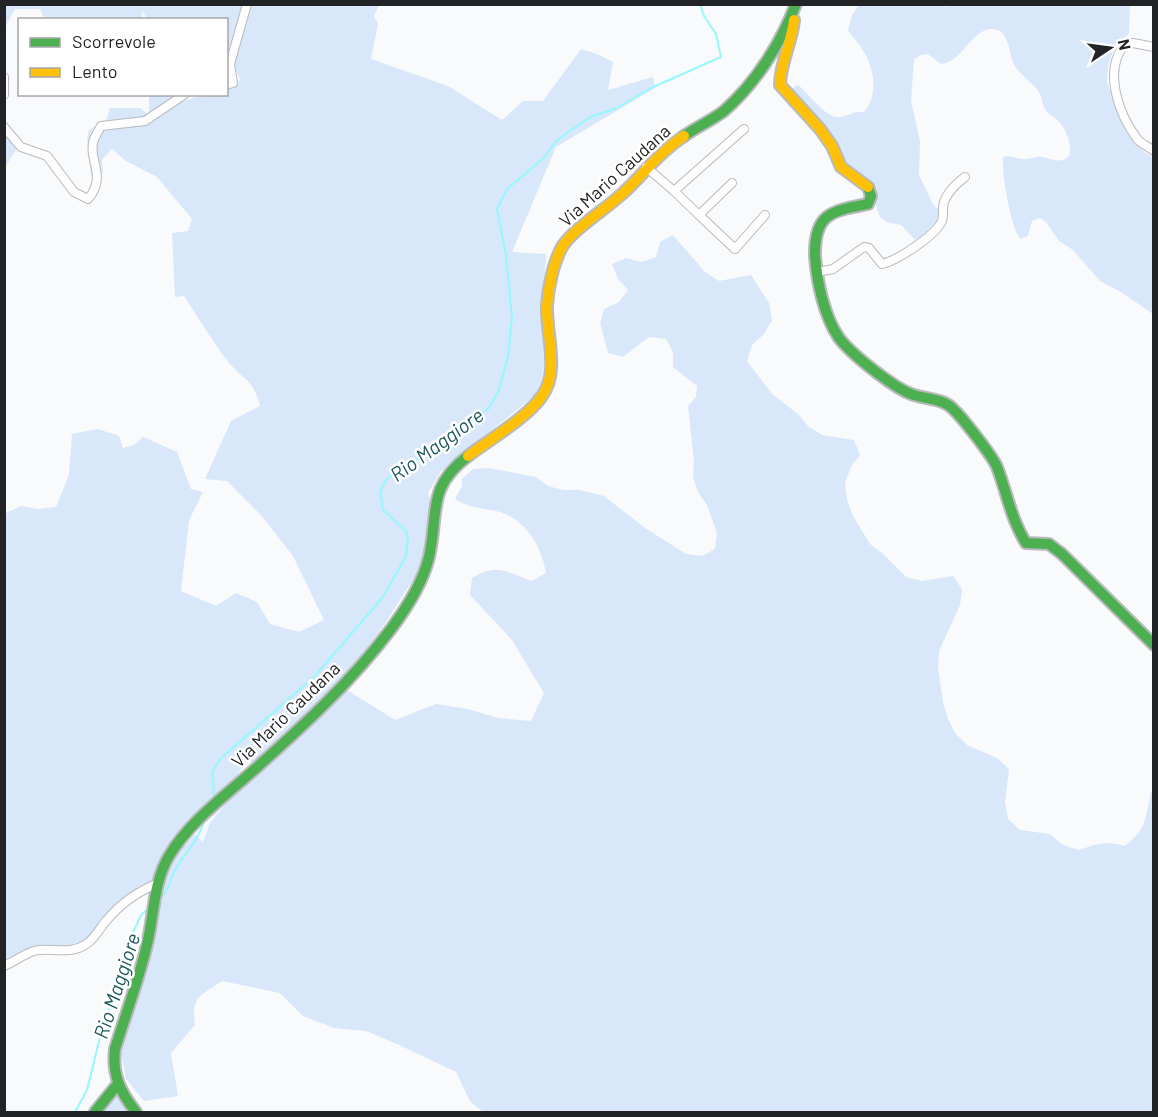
<svg xmlns="http://www.w3.org/2000/svg" width="1158" height="1117" viewBox="0 0 1158 1117" font-family="Barlow,sans-serif">
  <style>
    .green { fill: #d8e7fa }
    .lines { fill: none; stroke-linecap: round; stroke-linejoin: round }
    .stream { stroke: #95f8fd; stroke-width: 2 }
    .street-casing { stroke: #b8babc; stroke-width: 10 }
    .fast-casing { stroke: #b8babc; stroke-width: 14 }
    .slow-casing { stroke: #b8babc; stroke-width: 14 }
    .street { stroke: #fefeff; stroke-width: 8 }
    .fast { stroke: #4caf50; stroke-width: 10 }
    .slow { stroke: #ffc107; stroke-width: 10 }
    .labels { text-anchor: middle; stroke-width: 5; stroke-linejoin: round; paint-order: stroke }
    .street-label { font-size: 18px; fill: #212326; stroke: #fff }
    .water-label { font-size: 20px; font-style: italic; fill: #1a575a; stroke: #fff }
  </style>
  <rect width="100%" height="100%" fill="#f8fafc"/>
  <g class="green">
    <path d="M 933,4 L 948,7 L 950,4 L 1130,5 L 1129,33 L 1113,51 L 1108,66 L 1107,82 L 1127,133 L 1144,152 L 1153,157 L 1153,314 L 1121,292 L 1100,281 L 1073,250 L 1059,241 L 1046,222 L 1040,218 L 1032,221 L 1028,236 L 1020,239 C 1010,223 1002,177 1003,157 C 1011,155 1014,158 1022,159 C 1029,160 1036,156 1042,157 C 1054,159 1060,165 1070,155 C 1071,141 1066,127 1055,118 C 1052,115 1047,113 1045,109 C 1042,104 1042,97 1039,92 C 1033,83 1023,77 1017,69 C 1007,57 1012,29 992,29 C 971,29 963,62 941,64 L 928,54 L 921,55 L 914,59 L 911,101 L 920,141 L 919,175 L 933,204 L 939,210 L 939,218 L 923,236 L 915,240 L 901,225 L 886,222 L 880,217 L 877,210 L 873,187 L 870,180 L 857,173 L 839,154 L 829,132 L 800,102 L 791,89 L 798,85 C 808,93 827,120 840,117 C 849,116 854,111 864,112 C 877,98 875,75 867,58 C 863,48 854,39 848,30 L 852,15 L 859,5 Z"/>
    <path d="M 4,5 L 244,5 L 227,61 L 226,20 L 148,19 L 142,11 L 142,19 L 44,19 L 40,9 L 15,9 L 5,27 Z"/>
    <path d="M 250,5 L 379,5 L 374,16 L 378,24 L 371,59 L 448,86 L 502,120 L 523,101 L 543,101 L 581,49 L 597,54 L 613,62 L 608,90 L 653,77 L 655,88 L 556,147 L 512,252 L 546,254 L 543,298 L 544,365 L 541,382 L 535,395 L 441,471 L 428,493 L 431,501 L 422,566 L 384,625 L 350,672 L 322,701 L 255,762 L 245,763 L 233,782 L 192,819 L 156,880 L 142,885 L 127,897 L 86,940 L 70,947 L 54,945 L 30,950 L 5,961 L 4,514 L 21,506 L 38,509 L 56,507 L 69,475 L 72,434 L 98,429 L 119,436 L 123,448 L 134,445 L 143,437 L 177,452 L 191,489 L 203,492 L 189,520 L 181,591 L 216,606 L 236,593 L 257,602 L 270,624 L 299,632 L 324,620 L 293,556 L 261,515 L 227,481 L 205,479 L 231,421 L 260,406 C 254,380 245,381 230,364 C 213,343 199,318 184,296 L 175,297 L 172,233 L 188,231 L 192,219 L 157,177 L 126,161 L 112,149 L 102,160 L 103,173 L 91,175 L 87,138 L 89,130 L 106,120 L 110,108 L 141,108 L 153,120 C 183,101 189,95 226,94 L 227,89 L 236,85 L 240,79 L 232,63 Z"/>
    <path d="M 149,95 L 179,95 L 149,114 Z"/>
    <path d="M 4,114 L 16,150 L 5,167 L 4,167 Z"/>
    <path d="M 673,235 L 705,272 L 719,281 L 751,275 L 769,303 L 772,320 L 764,334 L 752,345 L 747,361 L 772,394 L 798,414 L 808,426 L 822,435 L 854,440 L 860,455 L 851,467 L 845,483 L 847,500 L 853,516 L 870,544 L 883,554 L 906,577 L 922,581 L 953,576 L 962,589 L 960,605 L 939,651 L 938,667 L 943,702 L 948,719 L 955,733 L 967,745 L 997,758 L 1009,769 L 1005,802 L 1008,819 L 1020,830 L 1050,834 L 1063,845 L 1079,850 C 1098,843 1106,841 1125,846 C 1151,825 1144,814 1153,787 L 1153,1112 L 483,1112 L 470,1101 L 456,1072 L 397,1044 L 366,1031 L 334,1028 L 303,1016 L 280,993 L 222,981 C 200,996 191,996 195,1025 L 171,1053 L 178,1096 L 144,1101 L 126,1079 L 120,1048 L 150,951 L 166,879 L 177,854 L 195,834 L 203,842 L 210,823 L 232,796 L 306,731 L 347,690 L 395,720 L 436,704 L 468,709 L 498,718 L 531,721 L 544,693 L 512,640 L 470,595 L 472,578 C 497,563 507,572 532,581 L 546,573 C 542,547 526,520 500,512 C 481,507 473,510 455,499 L 462,486 L 462,479 L 473,469 L 489,468 L 536,477 L 548,486 L 563,490 L 579,490 L 604,496 L 645,528 L 686,554 L 702,556 L 715,549 L 717,533 L 707,505 L 698,492 L 693,477 L 694,461 L 688,406 L 696,397 L 697,386 L 673,367 L 673,352 L 666,339 L 649,337 L 623,357 L 608,353 L 600,323 L 604,309 L 619,302 L 628,290 L 618,279 L 612,264 L 626,258 L 642,262 L 656,257 L 660,242 Z"/>
    <path d="M 117,1093 L 131,1112 L 100,1112 Z"/>
  </g>
  <g class="lines">
    <g class="stream">
      <path d="M 211,803 L 214,796 L 212,772 L 220,759 L 314,677 L 383,597 L 406,556 L 408,540 L 406,531 L 383,510 L 380,492 L 386,480 L 396,471 L 444,443 L 460,428 L 489,408 L 499,390 L 508,356 L 512,317 L 506,255 L 497,209 L 507,189 L 544,158 L 556,141 L 590,117 L 617,108 L 651,88 L 721,57 L 716,34 L 704,16 L 700,4"/>
      <path d="M 161,897 C 169,891 169,881 174,872 C 184,854 199,840 205,819"/>
      <path d="M 75,1112 L 87,1090 L 104,1021 L 131,955 L 132,935 L 141,915 L 150,907"/>
    </g>
    <defs>
      <g id="street">
        <path d="M 1154,47 L 1133,43 L 1124,45 C 1103,72 1119,115 1138,140 C 1142,144 1149,147 1154,151"/>
        <path d="M 4,77 L 4,95"/>
        <path d="M 226,85 L 233,83 L 230,64 L 247,4"/>
        <path d="M 4,127 L 21,147 L 47,156 L 74,192 L 88,199 C 108,176 87,160 94,139 C 96,135 99,130 101,126 L 145,121 L 185,94"/>
        <path d="M 646,167 L 674,191 L 744,129"/>
        <path d="M 674,191 L 699,215 L 732,183"/>
        <path d="M 699,215 L 735,249 L 765,215"/>
        <path d="M 818,272 L 833,269 L 864,247 L 869,248 L 882,264 C 898,260 935,236 942,221 C 944,215 942,208 944,202 C 948,191 956,184 965,177"/>
        <path d="M 4,966 C 14,962 24,954 34,951 C 51,947 69,955 85,945 C 95,939 99,929 106,921 C 121,903 138,891 159,883"/>
      </g>
      <g id="fast">
        <path d="M 684,136 C 697,127 712,120 724,111 C 756,83 781,43 796,4"/>
        <path d="M 868,187 L 871,196 L 868,204 C 832,211 814,213 815,256 C 817,282 824,316 839,338 C 849,351 863,362 876,372 C 887,380 898,389 911,394 C 923,399 943,398 953,409 C 962,417 993,457 997,467 C 1007,493 1011,519 1026,543 L 1049,544 L 1062,554 L 1154,645"/>
        <path d="M 95,1112 L 117,1085"/>
        <path d="M 136,1112 C 120,1092 112,1075 115,1049 C 126,1013 140,977 148,940 C 154,913 154,881 169,856 C 189,822 225,796 255,769 C 303,726 351,682 391,629 C 406,609 423,582 429,557 C 439,513 426,488 468,456"/>
      </g>
      <g id="slow">
        <path d="M 794,20 C 792,42 780,63 780,85 L 820,129 L 832,146 L 841,167 L 868,187"/>
        <path d="M 468,456 C 489,440 528,417 542,396 C 560,371 546,334 547,306 C 548,289 553,264 561,249 C 570,231 606,209 622,194 C 644,174 658,153 684,136"/>
      </g>
    </defs>
    <use href="#street" class="street-casing"/>
    <use href="#fast" class="fast-casing"/>
    <use href="#slow" class="slow-casing"/>
    <use href="#street" class="street"/>
    <use href="#fast" class="fast"/>
    <use href="#slow" class="slow"/>
  </g>
  <g class="labels">
    <g class="street-label">
      <text transform="translate(615 176) rotate(-42)" y="6">Via Mario Caudana</text>
      <text transform="translate(286 715) rotate(-44)" y="6">Via Mario Caudana</text>
    </g>
    <g class="water-label">
      <text transform="translate(437 445) rotate(-36)" y="7">Rio Maggiore</text>
      <text transform="translate(117 986) rotate(-72)" y="7">Rio Maggiore</text>
    </g>
  </g>
  <rect width="1158" height="1117" fill="none" stroke="#212326" stroke-width="12"/>
  <rect x="18" y="18" width="210" height="78" fill="#ffffff" stroke="#a6a7a8" stroke-width="1.5"/>
  <rect x="30" y="38" width="30" height="9" fill="#4caf50" stroke="#a6a7a8" stroke-width="1.5"/>
  <text x="72" y="48" font-size="18" fill="#212326">Scorrevole</text>
  <rect x="30" y="68" width="30" height="9" fill="#ffc107" stroke="#a6a7a8" stroke-width="1.5"/>
  <text x="72" y="78" font-size="18" fill="#212326">Lento</text>
  <g transform="translate(1110 48) rotate(77)" stroke="#ffffff" stroke-width="4.5" paint-order="stroke">
  <path d="M0-4.5L10 22L0 15L-10 22Z" fill="#212326"/>
  <text y="-9" font-size="16" font-weight="bold" text-anchor="middle" fill="#212326">N</text>
  </g>
</svg>
